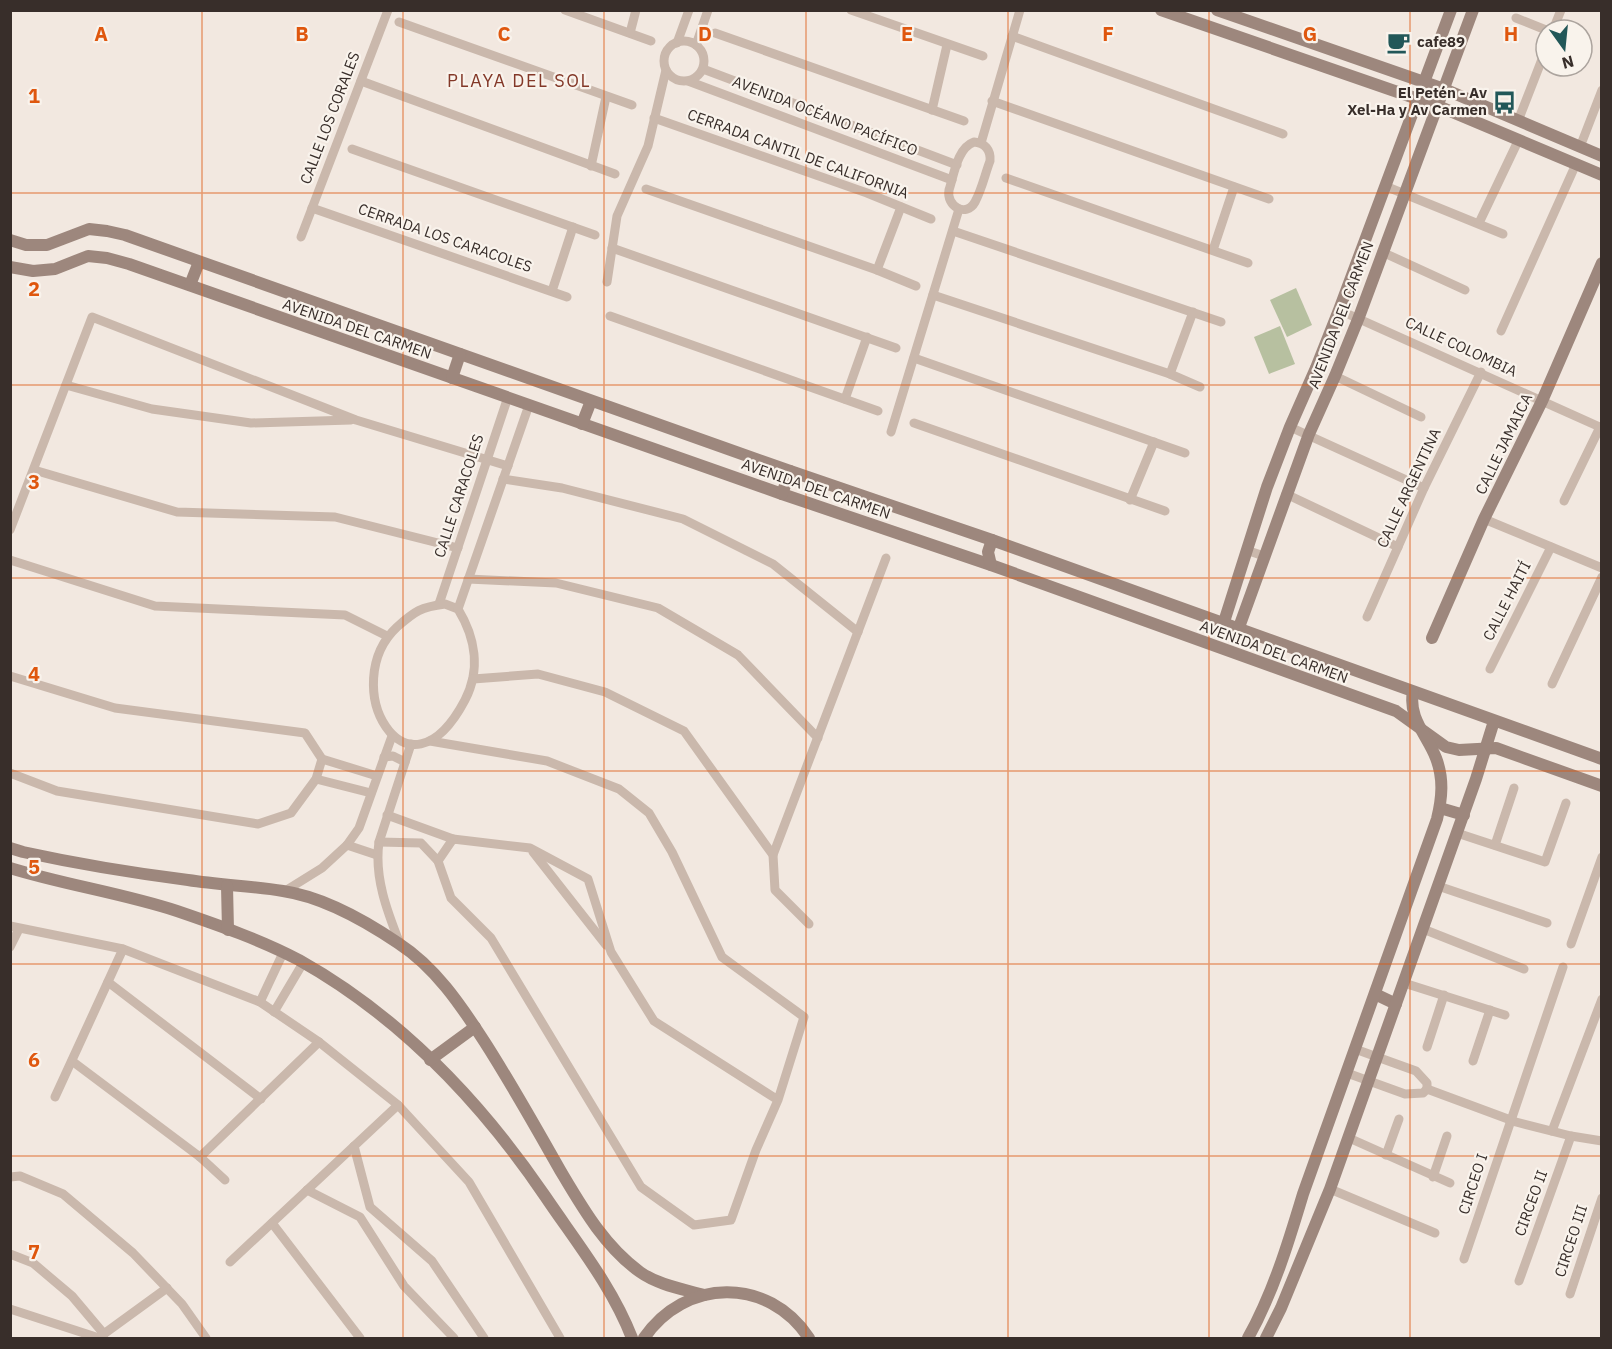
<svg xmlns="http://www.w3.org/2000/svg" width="1612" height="1349" viewBox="0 0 1612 1349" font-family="'IBM Plex Sans',sans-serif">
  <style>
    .green { fill: #b7c0a0 }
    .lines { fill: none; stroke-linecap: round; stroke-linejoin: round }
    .street { stroke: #cab8ac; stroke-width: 9 }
    .secondary { stroke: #9d877d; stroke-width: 12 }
    .grid { fill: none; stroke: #df570e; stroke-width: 1.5; stroke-opacity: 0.55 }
    .labels { text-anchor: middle; stroke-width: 4.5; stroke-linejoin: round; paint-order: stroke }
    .poi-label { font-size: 15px; font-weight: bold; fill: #382e2a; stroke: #f9f3ec; text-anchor: start }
    .street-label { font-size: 15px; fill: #382e2a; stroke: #f9f3ec }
    .quarter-label { font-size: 18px; letter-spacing: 1.5px; fill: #833828; stroke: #f9f3ec }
    .grid-label { font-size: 20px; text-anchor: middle; font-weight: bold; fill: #df570e; stroke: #f9f3ec; stroke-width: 4.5; stroke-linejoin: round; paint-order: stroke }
  </style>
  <rect width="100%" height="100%" fill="#f2e8e0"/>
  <g class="green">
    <path d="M 1296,288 L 1312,325 L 1287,337 L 1270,300 Z"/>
    <path d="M 1280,326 L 1295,364 L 1269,374 L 1254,337 Z"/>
  </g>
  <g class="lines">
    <g class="street">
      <path d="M 565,10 L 651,41"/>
      <path d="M 851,10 L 983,56"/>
      <path d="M 1516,18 L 1546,30"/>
      <path d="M 399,22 L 632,105"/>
      <path d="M 1553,30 L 1561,10"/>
      <path d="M 630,33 L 636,10"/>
      <path d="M 715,33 L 964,121"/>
      <path d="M 1012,36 L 1283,134"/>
      <circle cx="684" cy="61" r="20"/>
      <path d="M 677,43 L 689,10"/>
      <path d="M 696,45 L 708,10"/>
      <path d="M 703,69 L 957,165"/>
      <path d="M 361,81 L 615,174"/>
      <path d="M 688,81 L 952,180"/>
      <path d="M 992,101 L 1269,199"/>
      <path d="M 932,110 L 947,45"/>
      <path d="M 654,118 L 867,193 L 931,219"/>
      <path d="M 1518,121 L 1546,49"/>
      <path d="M 974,142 C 985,143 991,150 990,161 C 985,174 982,189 975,202 C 966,218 946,206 949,190 C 954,175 957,148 974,142 Z"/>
      <path d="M 981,143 L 1020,10"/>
      <path d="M 1580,147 L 1602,90"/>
      <path d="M 352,149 L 595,235"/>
      <path d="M 591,166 L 606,97"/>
      <path d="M 1006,178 L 1248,263"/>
      <path d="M 1385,186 L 1503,234"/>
      <path d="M 646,189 L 877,270 L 916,286"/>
      <path d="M 312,208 L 567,297"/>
      <path d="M 1479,223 L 1519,139"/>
      <path d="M 953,231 L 1221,322"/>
      <path d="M 301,237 L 388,10"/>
      <path d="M 612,248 L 896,348"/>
      <path d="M 1213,250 L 1234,187"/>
      <path d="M 1382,252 L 1465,290"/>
      <path d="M 877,270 L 901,207"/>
      <path d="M 607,282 L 617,216 L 648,146 L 666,70"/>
      <path d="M 552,291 L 573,227"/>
      <path d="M 933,295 L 1170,374 L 1200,387"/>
      <path d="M 1339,310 L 1602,428"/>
      <path d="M 610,316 L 878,411"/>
      <path d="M 1501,331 L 1576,164"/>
      <path d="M 914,358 L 1185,453"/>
      <path d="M 1170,374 L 1193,312"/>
      <path d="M 1335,376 L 1421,417"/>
      <path d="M 66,385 L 152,409 L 251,423 L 351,420"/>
      <path d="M 845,399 L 867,337"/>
      <path d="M 914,423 L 1165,511"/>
      <path d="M 1290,427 L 1424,488"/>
      <path d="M 891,432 L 959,209"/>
      <path d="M 34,470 L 177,512 L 335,517 L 458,548"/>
      <path d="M 503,479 L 562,488 L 683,519 L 773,564 L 858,632"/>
      <path d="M 1286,494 L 1398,547"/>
      <path d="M 1130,500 L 1154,442"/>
      <path d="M 1564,501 L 1600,427"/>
      <path d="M 1484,519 L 1602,568"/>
      <path d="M 10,530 L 92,317 L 356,420 L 508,466"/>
      <path d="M 1246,550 L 1264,556"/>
      <path d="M 10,560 L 155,606 L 345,615 L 387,636"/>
      <path d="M 468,579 L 556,583 L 658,608 L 738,655 L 818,738"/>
      <path d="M 439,604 L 508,397"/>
      <path d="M 445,604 L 458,609 C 475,637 481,669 465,700 C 406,812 336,684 397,627 C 415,611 421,607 445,604 Z"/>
      <path d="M 458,609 L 529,405"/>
      <path d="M 1367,617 L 1424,488 L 1481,372"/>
      <path d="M 1490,669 L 1551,547"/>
      <path d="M 10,676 L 115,708 L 305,733 L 322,759 L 316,779 L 291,813 L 258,824 L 57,791 L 10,773"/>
      <path d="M 473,679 L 538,674 L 605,692 L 684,731 L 773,855 L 775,890 L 809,924"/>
      <path d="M 1552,684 L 1602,577"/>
      <path d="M 430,741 L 547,761 L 619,789 L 649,813 L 672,852 L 722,957 L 804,1017 L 778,1100 L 756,1150 L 731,1220 L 694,1225 L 641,1187 L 491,938 L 451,898 L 438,861 L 453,839 L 530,848 L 588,879 L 611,952 L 654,1021 L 778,1100"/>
      <path d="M 384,757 L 393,756 L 405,762"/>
      <path d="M 322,759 L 377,776"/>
      <path d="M 316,779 L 371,793"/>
      <path d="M 387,815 L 453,839"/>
      <path d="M 1457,833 L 1545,862 L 1566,803"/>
      <path d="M 379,842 L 421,843 L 438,861"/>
      <path d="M 347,845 L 377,855"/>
      <path d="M 1495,845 L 1514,788"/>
      <path d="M 533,852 L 606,945"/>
      <path d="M 773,855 L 886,558"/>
      <path d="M 1438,886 L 1547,923"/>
      <path d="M 285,891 L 322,868 L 347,845 L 359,828 L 392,736"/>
      <path d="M 10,926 L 123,949 L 260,1002 L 319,1042 L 398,1105 L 469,1182 L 560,1338"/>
      <path d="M 1423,929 L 1524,969"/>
      <path d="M 400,944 C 387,911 374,877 379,842 L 411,744"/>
      <path d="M 1571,944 L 1602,857"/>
      <path d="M 10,947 L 19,929"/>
      <path d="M 108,982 L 261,1099"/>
      <path d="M 1404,983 L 1505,1015"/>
      <path d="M 260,1002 L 283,953"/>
      <path d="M 274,1012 L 303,963"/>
      <path d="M 1427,1047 L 1444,995"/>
      <path d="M 1355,1049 L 1416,1071 L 1427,1083 L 1427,1089"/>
      <path d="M 72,1061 L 200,1157 L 225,1180"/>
      <path d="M 1473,1061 L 1490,1010"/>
      <path d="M 1347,1073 L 1405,1094 L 1423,1093 L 1427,1089"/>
      <path d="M 1427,1089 L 1516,1122 L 1571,1136 L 1602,1141"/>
      <path d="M 55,1097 L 123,949"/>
      <path d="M 1552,1131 L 1602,999"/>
      <path d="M 1349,1138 L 1450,1183"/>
      <path d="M 354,1146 L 370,1207 L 432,1261 L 484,1338"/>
      <path d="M 1386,1155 L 1399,1119"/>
      <path d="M 200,1157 L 319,1042"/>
      <path d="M 10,1177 L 20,1176 L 63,1194 L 133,1253 L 182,1304 L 206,1338"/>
      <path d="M 1433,1177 L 1447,1136"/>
      <path d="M 1330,1189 L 1435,1233"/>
      <path d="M 307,1190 L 360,1217 L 404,1286 L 454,1338"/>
      <path d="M 272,1223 L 360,1338"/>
      <path d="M 10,1254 L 33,1263 L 72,1296 L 104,1334"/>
      <path d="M 1464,1259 L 1563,967"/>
      <path d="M 230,1262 L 398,1105"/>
      <path d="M 1519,1281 L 1571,1136"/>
      <path d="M 1570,1294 L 1602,1198"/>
      <path d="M 10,1309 L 99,1338"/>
      <path d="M 101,1336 L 167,1288"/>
    </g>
    <g class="secondary">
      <path d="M 1161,10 L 1438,106 L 1602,175"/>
      <path d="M 1217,10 L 1444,89 L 1602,156"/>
      <path d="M 10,240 L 26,245 L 47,245 L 89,229 L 107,231 L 125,235 L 790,471 L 992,540 L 1602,759"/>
      <path d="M 10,267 L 33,271 L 55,269 L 88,256 L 107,258 L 129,264 L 782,494 L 991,565 L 1396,711 L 1446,747 L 1459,750 L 1496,748 L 1602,786"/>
      <path d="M 190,285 L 199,262"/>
      <path d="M 452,378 L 460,354"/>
      <path d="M 582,424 L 591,401"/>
      <path d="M 782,494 L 790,471"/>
      <path d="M 991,565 L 988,552 L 992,540"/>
      <path d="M 1223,625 L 1267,487 L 1290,427 L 1316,368 L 1339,310 L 1451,10"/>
      <path d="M 1238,630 L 1309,434 L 1335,376 L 1359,317 L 1473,10"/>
      <path d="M 1432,638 L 1484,519 L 1542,401 L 1602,263"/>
      <path d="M 1440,808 L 1464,815"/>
      <path d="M 10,848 L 23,852 C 78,864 133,873 188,880 C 220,885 252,886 283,891 C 324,897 364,920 398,943 C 435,967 460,1004 484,1041 C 511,1083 535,1126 560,1170 C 582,1207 604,1246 640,1272 C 658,1285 683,1289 704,1295"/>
      <path d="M 10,868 C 65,885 122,893 177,911 C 218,925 261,940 299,960 C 399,1016 481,1102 545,1196 C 576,1242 612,1286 632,1338"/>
      <path d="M 227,886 L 228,930"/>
      <path d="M 1375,994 L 1396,1004"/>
      <path d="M 430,1060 L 475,1027"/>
      <path d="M 644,1338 C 685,1278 768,1276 809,1338"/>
      <path d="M 1248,1338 C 1273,1293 1288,1244 1303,1194 L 1437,819 C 1442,798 1444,779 1436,758 C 1427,735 1408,718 1413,692"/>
      <path d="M 1266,1338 L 1281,1308 L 1330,1189 L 1476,779 L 1494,721"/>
    </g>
  </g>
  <path class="grid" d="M 202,10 L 202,1338M 403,10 L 403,1338M 604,10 L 604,1338M 806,10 L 806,1338M 1008,10 L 1008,1338M 1209,10 L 1209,1338M 1410,10 L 1410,1338M 10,193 L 1602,193M 10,385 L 1602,385M 10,578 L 1602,578M 10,771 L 1602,771M 10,964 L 1602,964M 10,1156 L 1602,1156"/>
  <defs>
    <symbol id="cafe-bare" viewBox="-9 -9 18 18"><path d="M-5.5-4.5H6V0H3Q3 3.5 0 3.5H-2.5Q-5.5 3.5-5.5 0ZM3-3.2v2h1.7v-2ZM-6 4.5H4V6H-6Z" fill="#225758" stroke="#f9f3ec" stroke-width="2.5" paint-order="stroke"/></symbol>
    <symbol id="bus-bare" viewBox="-9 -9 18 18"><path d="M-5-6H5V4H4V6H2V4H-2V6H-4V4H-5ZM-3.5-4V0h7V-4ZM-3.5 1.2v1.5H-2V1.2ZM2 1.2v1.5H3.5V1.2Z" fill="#225758" stroke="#f9f3ec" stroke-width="2.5" paint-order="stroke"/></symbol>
  </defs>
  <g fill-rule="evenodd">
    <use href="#cafe-bare" x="1382" y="26" width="33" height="33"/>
    <use href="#bus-bare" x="1488" y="86" width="33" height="33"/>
  </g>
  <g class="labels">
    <g class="poi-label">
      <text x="1417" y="47">cafe89</text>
      <text x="1487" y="98" text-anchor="end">El Petén - Av<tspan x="1487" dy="17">Xel-Ha y Av Carmen</tspan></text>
    </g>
    <g class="street-label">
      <text transform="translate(825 116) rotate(21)" y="5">AVENIDA OCÉANO PACÍFICO</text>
      <text transform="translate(330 118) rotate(-69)" y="5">CALLE LOS CORALES</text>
      <text transform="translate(798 154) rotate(20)" y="5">CERRADA CANTIL DE CALIFORNIA</text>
      <text transform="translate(445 238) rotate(19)" y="5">CERRADA LOS CARACOLES</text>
      <text transform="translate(1341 315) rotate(-69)" y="5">AVENIDA DEL CARMEN</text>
      <text transform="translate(357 329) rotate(19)" y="5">AVENIDA DEL CARMEN</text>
      <text transform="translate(1461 347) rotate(25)" y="5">CALLE COLOMBIA</text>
      <text transform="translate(1504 444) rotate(-64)" y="5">CALLE JAMAICA</text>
      <text transform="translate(1409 488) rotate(-65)" y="5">CALLE ARGENTINA</text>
      <text transform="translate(816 489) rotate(19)" y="5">AVENIDA DEL CARMEN</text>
      <text transform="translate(459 496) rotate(-72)" y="5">CALLE CARACOLES</text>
      <text transform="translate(1507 601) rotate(-63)" y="5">CALLE HAITÍ</text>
      <text transform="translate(1274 652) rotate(20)" y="5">AVENIDA DEL CARMEN</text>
      <text transform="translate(1473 1184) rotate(-72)" y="5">CIRCEO I</text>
      <text transform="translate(1531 1203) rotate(-70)" y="5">CIRCEO II</text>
      <text transform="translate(1571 1241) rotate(-72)" y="5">CIRCEO III</text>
    </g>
    <g class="quarter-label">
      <text x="519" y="87">PLAYA DEL SOL</text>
    </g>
  </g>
  <g class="grid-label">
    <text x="101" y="41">A</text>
    <text x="302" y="41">B</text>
    <text x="504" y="41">C</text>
    <text x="705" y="41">D</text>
    <text x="907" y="41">E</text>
    <text x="1108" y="41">F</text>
    <text x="1310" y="41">G</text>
    <text x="1511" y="41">H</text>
    <text x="34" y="103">1</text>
    <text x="34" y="296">2</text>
    <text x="34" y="489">3</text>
    <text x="34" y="681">4</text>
    <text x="34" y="874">5</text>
    <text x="34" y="1067">6</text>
    <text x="34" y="1259">7</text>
  </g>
  <rect width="1612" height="1349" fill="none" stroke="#382e2a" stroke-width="24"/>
  <g transform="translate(1564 48) rotate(165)"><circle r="28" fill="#f9f3ec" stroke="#aca49e" stroke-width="1.5"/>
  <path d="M0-4.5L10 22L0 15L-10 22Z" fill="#225758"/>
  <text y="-9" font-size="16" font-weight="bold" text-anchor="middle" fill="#382e2a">N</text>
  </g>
</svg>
